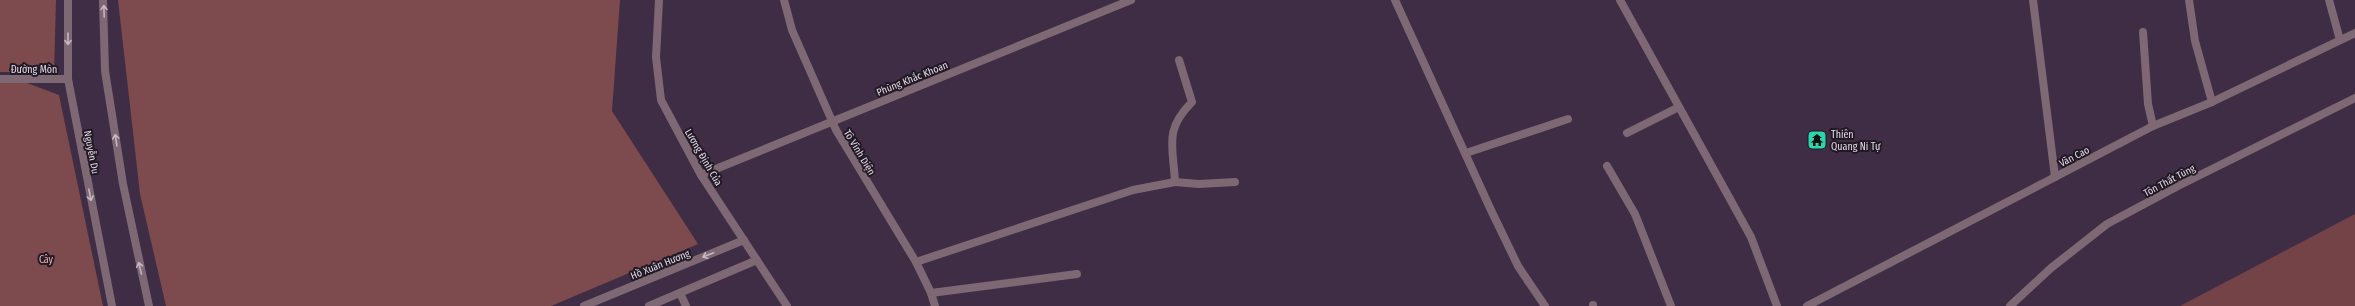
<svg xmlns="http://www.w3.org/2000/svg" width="2355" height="306" viewBox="0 0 2355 306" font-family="'Fira Sans Condensed',sans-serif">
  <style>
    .green { fill: #744347 }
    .forest { fill: #7d4a4d }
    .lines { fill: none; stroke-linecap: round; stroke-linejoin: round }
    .service { stroke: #7d6873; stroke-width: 8 }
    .minor { stroke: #7d6873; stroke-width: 8 }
    .tertiary { stroke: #7d6873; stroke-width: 8 }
    .oneway { stroke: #c5b7c5 }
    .labels { text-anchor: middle; stroke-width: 4; stroke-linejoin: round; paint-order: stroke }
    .street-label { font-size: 10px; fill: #e4d9e8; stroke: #211924 }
    .poi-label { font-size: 10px; fill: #e4d9e8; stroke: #211924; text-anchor: start }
    .park-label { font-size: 10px; fill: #f7b3b6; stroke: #211924 }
  </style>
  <rect width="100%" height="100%" fill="#3f2d45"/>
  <path class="green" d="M 2355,214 L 2355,306 L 2180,306 Z"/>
  <g class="forest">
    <path d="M 0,0 L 56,0 L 54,73 L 0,72 Z"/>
    <path d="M 118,0 L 620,0 L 612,111 L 698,244 L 551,306 L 166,306 L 140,194 Z"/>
    <path d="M 0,83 L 27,83 L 59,95 L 103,306 L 0,306 Z"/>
  </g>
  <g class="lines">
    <g class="service">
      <path d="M 2033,0 L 2055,177"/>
      <path d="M 2189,0 L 2195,41 L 2212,102"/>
      <path d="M 2143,32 L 2148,104 L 2153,126"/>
      <path d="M 0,79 L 68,79"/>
      <path d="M 1175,182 L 1199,184 L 1235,182"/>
      <path d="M 1528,281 L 1545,306"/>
      <path d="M 680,293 L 686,306"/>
      <path d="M 931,293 L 1077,274"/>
    </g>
    <g class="minor">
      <path d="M 784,0 L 792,30 L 836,130 L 916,262 L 931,293 L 935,306"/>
      <path d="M 1395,0 L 1490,208 L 1518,266 L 1528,281"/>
      <path d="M 1620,0 L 1751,237 L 1777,306"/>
      <path d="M 2329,0 L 2340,40"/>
      <path d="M 1627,133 L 1679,107"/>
      <path d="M 1466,153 L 1568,119"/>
      <path d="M 1607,166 L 1635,214 L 1671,306"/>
      <path d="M 701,175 L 1131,0"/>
      <path d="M 916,262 L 1133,190 L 1175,182 C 1173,145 1164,130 1192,102 L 1179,60"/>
      <path d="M 1593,305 L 1593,306"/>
      <path d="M 584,306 L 744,240"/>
      <path d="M 649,306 L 757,260"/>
      <path d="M 1807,306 L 2153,126 L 2212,102 L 2355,33"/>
    </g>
    <g class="tertiary">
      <path d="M 68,0 L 68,79 L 112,306"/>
      <path d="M 103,0 L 105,71 L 123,184 L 149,306"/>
      <path d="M 659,0 L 656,57 L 661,100 L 701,175 L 787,306"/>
      <path d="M 2010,306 L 2051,268 L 2107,224 L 2178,186 L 2355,98"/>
    </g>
  </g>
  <defs><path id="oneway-shaft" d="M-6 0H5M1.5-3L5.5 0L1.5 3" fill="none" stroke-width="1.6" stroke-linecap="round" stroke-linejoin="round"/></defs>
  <g class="oneway">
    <use href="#oneway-shaft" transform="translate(104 11) rotate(-92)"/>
    <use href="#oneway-shaft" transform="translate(68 39) rotate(90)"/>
    <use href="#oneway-shaft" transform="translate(116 140) rotate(-99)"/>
    <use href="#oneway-shaft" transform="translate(90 195) rotate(79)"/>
    <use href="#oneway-shaft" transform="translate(708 255) rotate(158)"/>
    <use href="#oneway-shaft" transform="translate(140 268) rotate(-103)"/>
  </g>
  <defs>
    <symbol id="temple-square" viewBox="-11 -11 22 22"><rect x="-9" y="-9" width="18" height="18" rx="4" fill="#2cd5ab" stroke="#211924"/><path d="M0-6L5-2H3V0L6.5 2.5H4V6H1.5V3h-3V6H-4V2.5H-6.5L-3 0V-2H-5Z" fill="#111"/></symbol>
  </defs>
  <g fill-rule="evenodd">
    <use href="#temple-square" x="1806" y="129" width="22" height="22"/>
  </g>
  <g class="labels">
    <g class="street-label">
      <text x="34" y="73">Đường Mòn</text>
      <text transform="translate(912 78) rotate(-22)" y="4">Phùng Khắc Khoan</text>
      <text transform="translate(92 152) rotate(79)" y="4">Nguyễn Du</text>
      <text transform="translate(860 152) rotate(59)" y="4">Tô Vĩnh Diện</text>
      <text transform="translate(2074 156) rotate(-27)" y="4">Văn Cao</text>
      <text transform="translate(704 157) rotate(60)" y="4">Lương Định Của</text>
      <text transform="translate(2169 180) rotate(-28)" y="4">Tôn Thất Tùng</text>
      <text transform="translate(660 264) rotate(-22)" y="4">Hồ Xuân Hương</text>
    </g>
    <g class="poi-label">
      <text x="1831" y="138">Thiên<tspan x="1831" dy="12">Quang Ni Tự</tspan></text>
    </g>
    <g class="park-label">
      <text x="46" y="263">Cây</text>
    </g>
  </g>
</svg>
